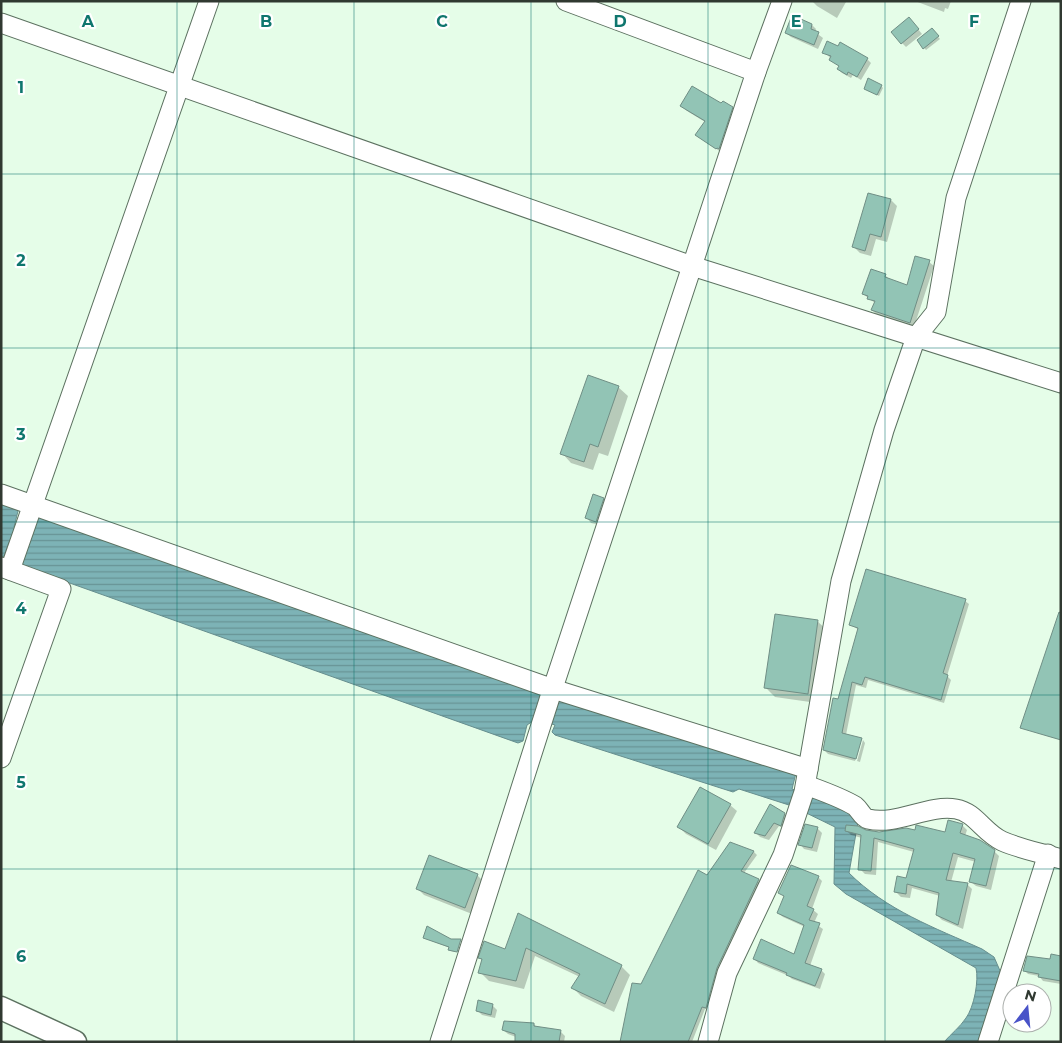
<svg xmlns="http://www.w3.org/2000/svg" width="1062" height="1043" viewBox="0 0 1062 1043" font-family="Montserrat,sans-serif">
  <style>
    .water { fill: url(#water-rules); stroke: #668e8e }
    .shadow { fill: #0003 }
    .building { fill: #92c4b5; stroke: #708e85 }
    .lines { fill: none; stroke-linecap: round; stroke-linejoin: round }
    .minor-casing { stroke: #5c7160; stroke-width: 21 }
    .major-casing { stroke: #5c7160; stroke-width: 25 }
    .minor { stroke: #fff; stroke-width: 19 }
    .major { stroke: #fff; stroke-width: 22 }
    .grid { fill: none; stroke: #0f766e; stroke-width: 1; stroke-opacity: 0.55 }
    .grid-label { font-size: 16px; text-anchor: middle; font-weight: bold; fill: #0f766e; stroke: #fff; stroke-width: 4.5; stroke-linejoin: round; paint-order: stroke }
  </style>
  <defs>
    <pattern id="water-rules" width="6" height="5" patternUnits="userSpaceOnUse" patternTransform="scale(1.25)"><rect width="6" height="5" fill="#7db3b6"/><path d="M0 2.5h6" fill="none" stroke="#679395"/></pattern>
  </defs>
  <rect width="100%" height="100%" fill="#e5fde8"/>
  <path class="water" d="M 1,503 L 17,508 L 18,511 L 14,527 L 30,533 L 36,518 L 39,517 L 538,693 L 541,697 L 538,709 L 555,714 L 559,701 L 562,700 L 796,773 L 792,789 L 850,809 L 858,822 L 849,873 C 886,910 935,928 982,949 L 994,957 L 1001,973 L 981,1042 L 944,1042 C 951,1034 960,1027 966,1018 C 974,1007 979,981 976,968 L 846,894 L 834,884 L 835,827 L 792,806 L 739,789 L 733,792 L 555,735 L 552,732 L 555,725 L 536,719 L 527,725 L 523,741 L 518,743 L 22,566 L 20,563 L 25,548 L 9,542 L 4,556 L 1,558 Z"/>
  <g class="shadow">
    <path d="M 812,1 L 845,1 L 846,2 L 837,18 L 817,6 Z"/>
    <path d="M 915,1 L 951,1 L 948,9 L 945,8 L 944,12 Z"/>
    <path d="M 913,23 L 922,34 L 906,47 L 902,43 Z"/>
    <path d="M 812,25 L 816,29 L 815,32 L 823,38 L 818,49 L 791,37 L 786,33 Z"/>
    <path d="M 932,30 L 940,39 L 926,50 L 918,41 Z"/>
    <path d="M 824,52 L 867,59 L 871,63 L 861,80 L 853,75 L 851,78 L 842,73 L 838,69 L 840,67 Z"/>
    <path d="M 881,86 L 883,88 L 879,96 L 867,90 Z"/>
    <path d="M 722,105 L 732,108 L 737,114 L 722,153 L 697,135 L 705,122 L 687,111 L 681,106 Z"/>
    <path d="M 891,200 L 897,206 L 887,242 L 876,239 L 871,256 L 860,253 L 854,247 Z"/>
    <path d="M 929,262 L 934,266 L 914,327 L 876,314 L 872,310 L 875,303 L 863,294 L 885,275 L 889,279 L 907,287 Z"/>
    <path d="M 618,387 L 628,396 L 608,456 L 599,453 L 593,470 L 571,463 L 562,453 Z"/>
    <path d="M 603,499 L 608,503 L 600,525 L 591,523 L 587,518 Z"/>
    <path d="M 965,601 L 969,604 L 947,676 L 951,680 L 944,703 L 868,680 L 866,688 L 856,685 L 846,735 L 862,740 L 860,740 L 855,761 L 828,754 L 824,750 L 859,630 L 851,625 Z"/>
    <path d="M 817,621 L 827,630 L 817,703 L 775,697 L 766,688 Z"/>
    <path d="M 1061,632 L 1061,740 L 1022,728 Z"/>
    <path d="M 863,740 L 865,743 L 860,762 L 857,761 Z"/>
    <path d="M 730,805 L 737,811 L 716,850 L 686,834 L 679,827 Z"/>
    <path d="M 785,814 L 789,818 L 785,829 L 779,826 L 769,840 L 760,837 L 756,833 Z"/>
    <path d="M 949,821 L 962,825 L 967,830 L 965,836 L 994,851 L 999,856 L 991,890 L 976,886 L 971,882 L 976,862 L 958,857 L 951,882 L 967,884 L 972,889 L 963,929 L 942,920 L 937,915 L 940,896 L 912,888 L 910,898 L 901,897 L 896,892 L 907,879 L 914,852 L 878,842 L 876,875 L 865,874 L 860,869 L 862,838 L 851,835 L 846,830 L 879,833 L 946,833 Z"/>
    <path d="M 817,828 L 822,833 L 817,852 L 804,849 L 800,844 Z"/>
    <path d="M 730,843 L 754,852 L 757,855 L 744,873 L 761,883 L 709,1010 L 705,1009 L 692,1042 L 669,1042 L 642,986 L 707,877 Z"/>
    <path d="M 477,875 L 484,882 L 472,914 L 424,895 L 417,888 Z"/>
    <path d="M 818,877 L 822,881 L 812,909 L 818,914 L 814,923 L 823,929 L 810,966 L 821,970 L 825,974 L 820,989 L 792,979 L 789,976 L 758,963 L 754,958 L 795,955 L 805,927 L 783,917 L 778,913 L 785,897 L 779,892 Z"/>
    <path d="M 518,915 L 621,966 L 630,975 L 614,1012 L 581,996 L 573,988 L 580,977 L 535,956 L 524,989 L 489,981 L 480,972 L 483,961 L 480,958 L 506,950 Z"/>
    <path d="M 424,938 L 459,940 L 455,952 L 451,951 L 450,948 Z"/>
    <path d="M 1061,958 L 1061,984 L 1043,981 L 1039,976 L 1028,974 L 1024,970 Z"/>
    <path d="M 492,1005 L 497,1010 L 495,1018 L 482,1015 L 477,1010 Z"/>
    <path d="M 534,1024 L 537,1028 L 560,1031 L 565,1036 L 564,1042 L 516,1042 L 516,1037 L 508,1034 L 503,1030 Z"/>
  </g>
  <g class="building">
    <path d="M 792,15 L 812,24 L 811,29 L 819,32 L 814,45 L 785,33 Z"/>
    <path d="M 909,17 L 919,29 L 901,44 L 891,32 Z"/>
    <path d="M 932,28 L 939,36 L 923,49 L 917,40 Z"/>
    <path d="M 827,41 L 838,46 L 840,42 L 868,58 L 857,77 L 848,72 L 847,75 L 837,69 L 839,66 L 829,60 L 831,56 L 822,53 Z"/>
    <path d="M 868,78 L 882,85 L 877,95 L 864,89 Z"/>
    <path d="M 692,86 L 721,103 L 723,101 L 733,107 L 719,149 L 717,148 L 716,149 L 695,135 L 705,121 L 680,106 Z"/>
    <path d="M 868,193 L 891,199 L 881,237 L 870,234 L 865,251 L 852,247 Z"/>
    <path d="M 915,256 L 930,260 L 910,323 L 871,310 L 875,301 L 867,299 L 868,296 L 862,294 L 871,269 L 886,274 L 885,277 L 907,285 Z"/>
    <path d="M 588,375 L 619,386 L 598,447 L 590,444 L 584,462 L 560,454 Z"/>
    <path d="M 593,494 L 604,498 L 596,522 L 585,518 Z"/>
    <path d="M 866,569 L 966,599 L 943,673 L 948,675 L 941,700 L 865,677 L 862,685 L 852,682 L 842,733 L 862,738 L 856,759 L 823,750 L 833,698 L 838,699 L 858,628 L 849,625 Z"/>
    <path d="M 1059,612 L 1061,613 L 1061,740 L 1020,728 Z"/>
    <path d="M 775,614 L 818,620 L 808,694 L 764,688 Z"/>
    <path d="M 700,787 L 731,804 L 708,844 L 677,827 Z"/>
    <path d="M 770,804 L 785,813 L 781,826 L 774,823 L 765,836 L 754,833 Z"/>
    <path d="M 948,820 L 963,824 L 960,833 L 980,840 L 995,850 L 986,886 L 969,882 L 975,859 L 953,853 L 946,880 L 968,883 L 958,925 L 936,915 L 939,893 L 907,884 L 906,894 L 894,892 L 897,876 L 906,878 L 914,849 L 874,838 L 871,871 L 858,870 L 861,835 L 845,831 L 846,825 L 858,826 L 866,830 L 879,832 L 906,828 L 915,830 L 916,825 L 945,832 Z"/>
    <path d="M 805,824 L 818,827 L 812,848 L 798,845 Z"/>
    <path d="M 730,842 L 754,851 L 741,871 L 759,879 L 717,968 L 706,1008 L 702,1007 L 688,1042 L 620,1042 L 632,983 L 641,984 L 698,870 L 707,875 Z"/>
    <path d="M 429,855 L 478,874 L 465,908 L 416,889 Z"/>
    <path d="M 791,865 L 819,876 L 807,906 L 814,909 L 809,920 L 820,923 L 805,963 L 822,969 L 815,986 L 786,975 L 787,973 L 753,959 L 761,939 L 794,954 L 804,925 L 777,913 L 784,896 L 778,893 Z"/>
    <path d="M 518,913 L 622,965 L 605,1004 L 571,988 L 580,974 L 526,948 L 516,981 L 478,973 L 482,959 L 478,958 L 484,941 L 505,949 Z"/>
    <path d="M 427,926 L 451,939 L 461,939 L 457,952 L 448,950 L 449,947 L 423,938 Z"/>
    <path d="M 1051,954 L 1061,956 L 1061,981 L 1038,977 L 1039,974 L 1023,971 L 1027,956 L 1050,959 Z"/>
    <path d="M 478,1000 L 493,1004 L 491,1015 L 476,1011 Z"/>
    <path d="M 504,1021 L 534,1023 L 534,1026 L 561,1030 L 559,1042 L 515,1042 L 515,1034 L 502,1030 Z"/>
  </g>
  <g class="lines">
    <defs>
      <g id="minor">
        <path d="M 566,1 L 756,72"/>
        <path d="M 1,23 L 692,266 L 1061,383"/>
        <path d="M 1,494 L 553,689 L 808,769"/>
        <path d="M 1,567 L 61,589 L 1,758"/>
        <path d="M 10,570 L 209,1"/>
        <path d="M 806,785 C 822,791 840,797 855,806 C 860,810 862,817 868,819 C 896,826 928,804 956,809 C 975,812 984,833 1002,841 C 1020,849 1042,853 1061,859"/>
        <path d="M 440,1042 L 550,697 L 756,72 L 782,1"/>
        <path d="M 708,1042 L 727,973 L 783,855 L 804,792 L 841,581 L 884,430 L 916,337 L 936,312 L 956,198 L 1021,1"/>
        <path d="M 988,1042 L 1048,854"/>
      </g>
      <path id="major" d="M 1,1008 L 75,1042"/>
    </defs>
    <use href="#minor" class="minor-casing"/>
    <use href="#major" class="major-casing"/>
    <use href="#minor" class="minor"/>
    <use href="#major" class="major"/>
  </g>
  <path class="grid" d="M 177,1 L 177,1042M 354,1 L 354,1042M 531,1 L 531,1042M 708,1 L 708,1042M 885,1 L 885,1042M 1,174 L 1061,174M 1,348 L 1061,348M 1,522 L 1061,522M 1,695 L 1061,695M 1,869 L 1061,869"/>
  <g class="grid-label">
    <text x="88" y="27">A</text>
    <text x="266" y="27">B</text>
    <text x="442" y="27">C</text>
    <text x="620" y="27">D</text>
    <text x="796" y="27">E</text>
    <text x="974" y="27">F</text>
    <text x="21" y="93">1</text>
    <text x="21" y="266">2</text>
    <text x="21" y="440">3</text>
    <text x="21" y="614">4</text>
    <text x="21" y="788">5</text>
    <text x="21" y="962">6</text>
  </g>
  <rect width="1062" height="1043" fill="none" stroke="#303931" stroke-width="5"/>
  <g transform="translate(1027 1008) rotate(16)"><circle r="24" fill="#ffffff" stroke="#acb0ad"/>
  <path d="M0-4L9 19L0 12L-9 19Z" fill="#4953c8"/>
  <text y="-8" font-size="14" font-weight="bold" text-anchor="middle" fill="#303931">N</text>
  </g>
</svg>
